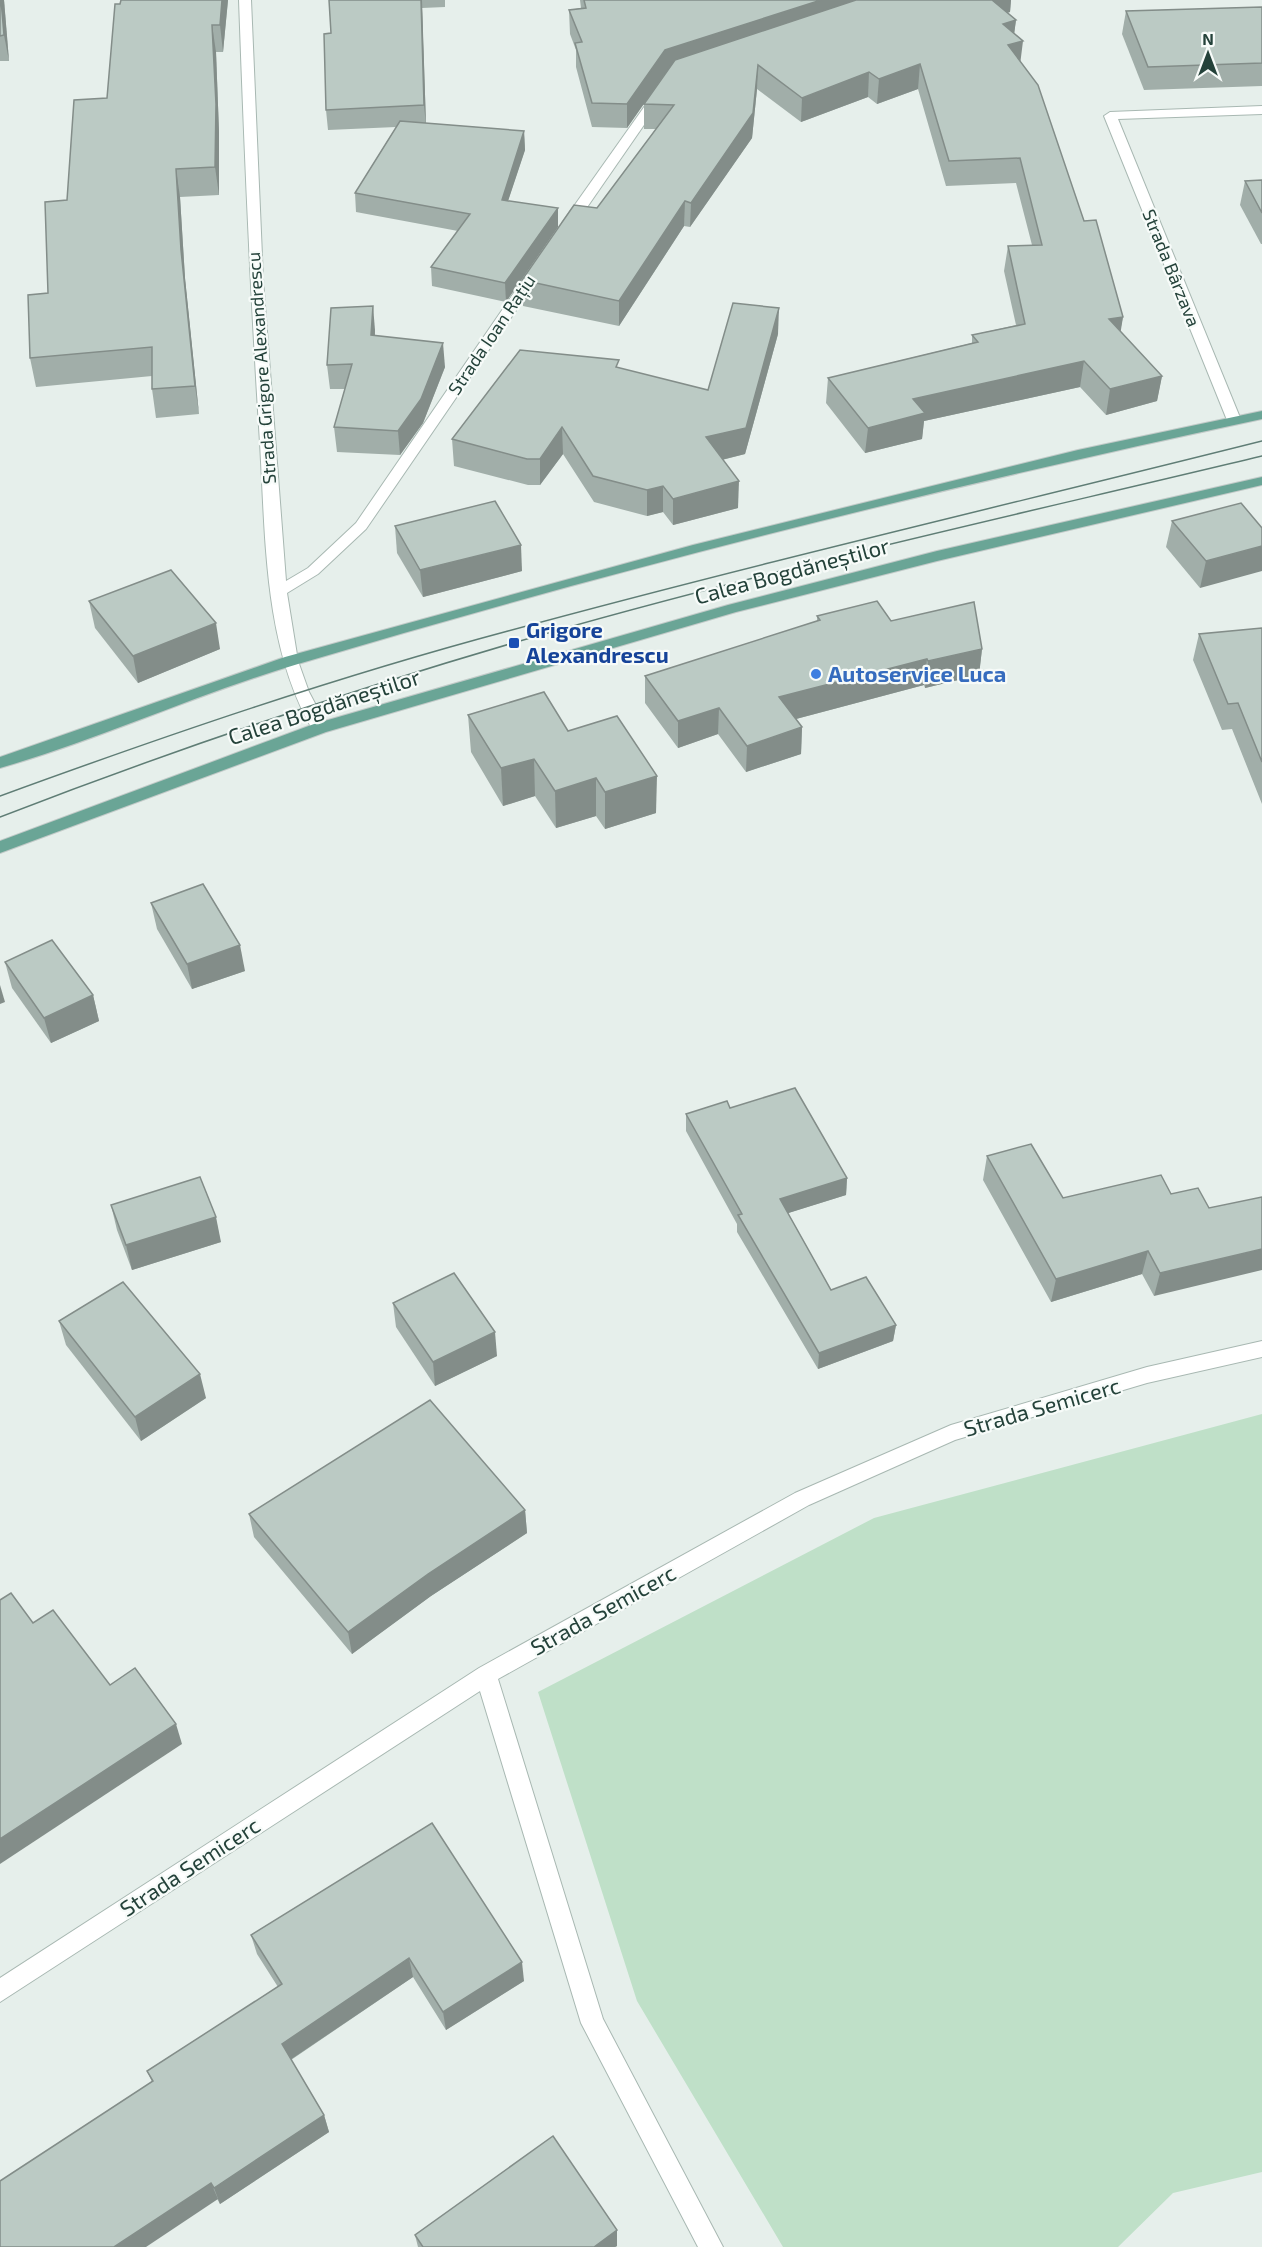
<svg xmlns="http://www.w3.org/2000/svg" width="1262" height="2247" viewBox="0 0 1262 2247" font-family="'Exo 2',sans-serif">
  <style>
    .green { fill: #bfe0c8 }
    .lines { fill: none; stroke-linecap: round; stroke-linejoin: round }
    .minor-casing { stroke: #a8b8b2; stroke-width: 2 }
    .major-casing { stroke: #c2cac8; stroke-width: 2 }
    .minor { fill: #fff; fill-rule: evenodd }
    .major { fill: #6aa596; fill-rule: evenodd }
    .tram { stroke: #5f7d75; stroke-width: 1.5 }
    .wall { fill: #a1aea9 }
    .shaded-wall { fill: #838d89 }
    .building { fill: #bbcac4; stroke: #838d89; stroke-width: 1.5 }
    .transit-dot { fill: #1a4fb4; stroke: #f7fbf9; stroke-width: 2 }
    .shop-dot { fill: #3f7fe0; stroke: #f7fbf9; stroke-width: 2 }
    .labels { text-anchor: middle; stroke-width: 4.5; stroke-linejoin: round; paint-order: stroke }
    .far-street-label { font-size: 18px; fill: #24423a; stroke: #f7fbf9 }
    .street-label { font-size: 22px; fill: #24423a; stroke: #f7fbf9 }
    .transit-label { font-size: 22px; font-weight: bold; fill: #164399; stroke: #f7fbf9; text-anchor: start }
    .shop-label { font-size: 22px; font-weight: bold; fill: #366cbe; stroke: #f7fbf9; text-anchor: start }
  </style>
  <rect width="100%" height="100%" fill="#e6efeb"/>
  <path class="green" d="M 1262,1414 L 1262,2172 L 1173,2193 L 1118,2247 L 783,2247 L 637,2001 L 538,1692 L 874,1518 Z"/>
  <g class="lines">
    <defs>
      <g id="minor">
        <path d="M 239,0 L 251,0 L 263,279 L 286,581 L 308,568 L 356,523 L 531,268 L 536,267 L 543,271 L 366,529 L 318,574 L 287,593 L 298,661 L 309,692 L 328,728 L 320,733 L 314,732 C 261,644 266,527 259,427 C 250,285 244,142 239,0 Z"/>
        <path d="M 658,92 L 664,96 L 572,229 L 562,229 L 562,223 L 654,93 Z"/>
        <path d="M 1262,106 L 1262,114 L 1118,119 L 1241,420 L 1234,424 L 1227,420 L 1104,116 L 1110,112 Z"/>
        <path d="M 1262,1341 L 1262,1357 L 1147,1383 L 955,1440 L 809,1505 L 498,1679 L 603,2019 L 723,2247 L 698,2247 L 581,2023 L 480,1691 L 0,2002 L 0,1978 L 479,1668 L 795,1493 L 951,1425 L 1147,1367 Z"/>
      </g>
      <g id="major">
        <path d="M 1262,411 L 1262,419 C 938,488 616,569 298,664 C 197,694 101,739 0,768 L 0,757 L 285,657 L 693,545 L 1078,450 Z"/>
        <path d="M 1262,477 L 1262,485 L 937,561 L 736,612 L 326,732 L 0,853 L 0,841 L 314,724 L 728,605 L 937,551 Z"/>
      </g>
    </defs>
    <use href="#minor" class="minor-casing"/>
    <use href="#major" class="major-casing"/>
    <use href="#minor" class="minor"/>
    <use href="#major" class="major"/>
    <g class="tram">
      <path d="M 0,796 C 167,735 336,677 508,631 C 758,563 1011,504 1262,441"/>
      <path d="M 0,817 C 168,752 339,694 513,643 C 760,571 1012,516 1262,456"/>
    </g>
  </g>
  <g class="wall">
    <path d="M 0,0 L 4,0 L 9,61 L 0,61 Z"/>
    <path d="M 228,0 L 223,52 L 216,52 L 219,132 L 219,195 L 180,197 L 185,278 L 199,414 L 156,418 L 152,389 L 152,376 L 36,387 L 30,358 L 48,293 L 67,200 L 107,98 L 120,4 Z"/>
    <path d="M 329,0 L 445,0 L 445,7 L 422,8 L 426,123 L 524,131 L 525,150 L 508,201 L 558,208 L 558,227 L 506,302 L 432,286 L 431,267 L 458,231 L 356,212 L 355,193 L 396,127 L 328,130 L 326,110 L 331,33 Z"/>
    <path d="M 580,0 L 1011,0 L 1010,12 L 1007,13 L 1016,20 L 1014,33 L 1020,61 L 1123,317 L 1120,331 L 1162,376 L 1157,401 L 1106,415 L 1080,387 L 924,421 L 922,439 L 865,453 L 826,403 L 828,378 L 972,343 L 972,335 L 1016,325 L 1004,271 L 1008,246 L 1032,245 L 1016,183 L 946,186 L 918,89 L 877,104 L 868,97 L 801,122 L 757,89 L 752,138 L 690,227 L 684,226 L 619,326 L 523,306 L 522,280 L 597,208 L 656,129 L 644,129 L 644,104 L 664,75 L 627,128 L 592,127 L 576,67 L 576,50 L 570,34 L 569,10 L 581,8 Z"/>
    <path d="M 1262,7 L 1262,86 L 1144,90 L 1122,34 L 1126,11 Z"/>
    <path d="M 1262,180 L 1262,244 L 1261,244 L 1240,205 L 1245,181 Z"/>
    <path d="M 375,330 L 375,336 L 445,367 L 423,423 L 400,455 L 337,452 L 334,427 L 345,389 L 330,389 L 327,365 Z"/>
    <path d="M 778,334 L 745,454 L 722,460 L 738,508 L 673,525 L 663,512 L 647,516 L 594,502 L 563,454 L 540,485 L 528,485 L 454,466 L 452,439 L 619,368 L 708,390 Z"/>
    <path d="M 1172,521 L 1262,528 L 1200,588 L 1166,547 Z"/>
    <path d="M 395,526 L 522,571 L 423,597 L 397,553 Z"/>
    <path d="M 89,601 L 220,649 L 138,683 L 95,628 Z"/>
    <path d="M 817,616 L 891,621 L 982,649 L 979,675 L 925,688 L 924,685 L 796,719 L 802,727 L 801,754 L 746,772 L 718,734 L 678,748 L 645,703 L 645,676 L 817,621 Z"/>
    <path d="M 1262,628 L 1262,804 L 1232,729 L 1222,730 L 1193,660 L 1199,634 Z"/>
    <path d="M 468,715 L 568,731 L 656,813 L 605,829 L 596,816 L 556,828 L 535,796 L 503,806 L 471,752 Z"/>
    <path d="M 151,903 L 245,971 L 192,989 L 157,929 Z"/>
    <path d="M 5,962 L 93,995 L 99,1021 L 51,1043 L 12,988 Z"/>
    <path d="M 730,1108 L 847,1178 L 846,1195 L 788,1213 L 831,1290 L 896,1325 L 893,1341 L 818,1369 L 737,1232 L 737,1224 L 686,1131 L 686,1114 Z"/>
    <path d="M 987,1156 L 1063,1198 L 1171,1194 L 1209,1208 L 1154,1296 L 1142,1274 L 1051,1302 L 983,1180 Z"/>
    <path d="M 111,1205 L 221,1242 L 132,1270 L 117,1230 Z"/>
    <path d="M 393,1303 L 497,1356 L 435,1386 L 396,1327 Z"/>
    <path d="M 59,1321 L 206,1398 L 141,1441 L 66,1345 Z"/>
    <path d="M 525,1510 L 527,1533 L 431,1596 L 352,1654 L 254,1537 L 249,1514 Z"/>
    <path d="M 432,1823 L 524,1981 L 446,2030 L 413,1977 L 291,2060 L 324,2115 L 329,2132 L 220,2204 L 152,2082 L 147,2071 L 278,1987 L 257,1954 L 251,1935 Z"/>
    <path d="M 617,2230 L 617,2246 L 615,2247 L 418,2247 L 415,2235 Z"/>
  </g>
  <g class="shaded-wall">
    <path d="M 1,0 L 4,0 L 9,61 L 4,35 Z"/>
    <path d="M 222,0 L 228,0 L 223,52 L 220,25 Z"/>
    <path d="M 421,0 L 422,0 L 426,126 L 424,105 Z"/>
    <path d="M 821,0 L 884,0 L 664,75 L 627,128 L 627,104 L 665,50 Z"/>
    <path d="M 985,0 L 1011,0 L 1010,12 L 983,19 Z"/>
    <path d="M 1016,20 L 1013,43 L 1023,41 L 1020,65 L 1008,46 L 1003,24 Z"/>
    <path d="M 212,25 L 216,52 L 219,132 L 219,195 L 215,167 Z"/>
    <path d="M 920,64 L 918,89 L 877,104 L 879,79 Z"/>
    <path d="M 758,65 L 757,89 L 752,138 L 690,227 L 691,203 Z"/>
    <path d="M 869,72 L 868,97 L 801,122 L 802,98 Z"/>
    <path d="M 524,131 L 525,150 L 502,219 L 502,200 Z"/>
    <path d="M 176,169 L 180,197 L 185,278 L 199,414 L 195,386 L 181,250 Z"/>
    <path d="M 685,201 L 684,226 L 619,326 L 619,301 Z"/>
    <path d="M 558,208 L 558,227 L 506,302 L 505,283 Z"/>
    <path d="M 373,306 L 375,330 L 374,359 L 371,335 Z"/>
    <path d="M 779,308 L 778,334 L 745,454 L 705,464 L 706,437 Z"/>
    <path d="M 1123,317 L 1119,342 L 1109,319 Z"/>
    <path d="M 443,343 L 445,367 L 423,423 L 400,455 L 398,431 Z"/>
    <path d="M 1084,361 L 1080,387 L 924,421 L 922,439 L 865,453 L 868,428 L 913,399 Z"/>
    <path d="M 1162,376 L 1157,401 L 1106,415 L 1110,389 Z"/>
    <path d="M 562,427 L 563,454 L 540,485 L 540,459 Z"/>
    <path d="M 739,481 L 738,508 L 673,525 L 673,499 Z"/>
    <path d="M 663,486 L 663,512 L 647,516 L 647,490 Z"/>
    <path d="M 521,545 L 522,571 L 423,597 L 420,570 Z"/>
    <path d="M 1262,546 L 1262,571 L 1200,588 L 1206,561 Z"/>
    <path d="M 216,623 L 220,649 L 138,683 L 133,656 Z"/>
    <path d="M 982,649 L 979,675 L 925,688 L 928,661 Z"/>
    <path d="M 927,659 L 924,685 L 777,724 L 779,697 Z"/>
    <path d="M 719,708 L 718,734 L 678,748 L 678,721 Z"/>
    <path d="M 802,727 L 801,754 L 746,772 L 747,746 Z"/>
    <path d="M 534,759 L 535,796 L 503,806 L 501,768 Z"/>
    <path d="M 657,776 L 656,813 L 605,829 L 605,792 Z"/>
    <path d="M 596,778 L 596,816 L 556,828 L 555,791 Z"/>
    <path d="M 240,945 L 245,971 L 192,989 L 187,964 Z"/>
    <path d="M 0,985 L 5,1002 L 0,1004 Z"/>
    <path d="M 93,995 L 99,1021 L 51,1043 L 44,1018 Z"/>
    <path d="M 847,1178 L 846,1195 L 779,1216 L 780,1199 Z"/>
    <path d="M 216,1217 L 221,1242 L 132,1270 L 126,1245 Z"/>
    <path d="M 1262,1249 L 1262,1270 L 1154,1296 L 1160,1273 Z"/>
    <path d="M 1148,1251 L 1142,1274 L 1051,1302 L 1056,1279 Z"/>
    <path d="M 896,1325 L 893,1341 L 818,1369 L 819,1353 Z"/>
    <path d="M 495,1332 L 497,1356 L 435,1386 L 433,1362 Z"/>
    <path d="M 200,1374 L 206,1398 L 141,1441 L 135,1417 Z"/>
    <path d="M 525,1510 L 527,1533 L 431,1596 L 352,1654 L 348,1632 L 428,1574 Z"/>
    <path d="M 176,1724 L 182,1744 L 0,1864 L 0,1839 Z"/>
    <path d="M 409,1958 L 413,1977 L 287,2062 L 282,2044 Z"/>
    <path d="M 522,1962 L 524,1981 L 446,2030 L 443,2012 Z"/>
    <path d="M 324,2115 L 329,2132 L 220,2204 L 214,2188 Z"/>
    <path d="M 211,2183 L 218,2199 L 146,2247 L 114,2247 Z"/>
    <path d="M 617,2230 L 617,2246 L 615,2247 L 594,2247 Z"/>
  </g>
  <g class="building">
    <path d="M 0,0 L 1,0 L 4,35 L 0,36 Z"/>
    <path d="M 121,0 L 222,0 L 220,25 L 212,25 L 216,104 L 215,167 L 176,169 L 181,250 L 195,386 L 152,389 L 152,347 L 30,358 L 28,295 L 48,293 L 45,202 L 67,200 L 74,100 L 107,98 L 115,4 L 120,4 Z"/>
    <path d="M 329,0 L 421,0 L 424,105 L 326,110 L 324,34 L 331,33 Z"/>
    <path d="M 584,0 L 821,0 L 665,50 L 627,104 L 592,103 L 575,43 L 582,42 L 569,10 L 586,8 Z"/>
    <path d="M 856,0 L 992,0 L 1016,20 L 1003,24 L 1023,41 L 1008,45 L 1038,85 L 1084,221 L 1096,220 L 1123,317 L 1109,319 L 1162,376 L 1110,389 L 1084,361 L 913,399 L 925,413 L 868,428 L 828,378 L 978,342 L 972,335 L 1025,324 L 1008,246 L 1042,245 L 1020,158 L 949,161 L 920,64 L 879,79 L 869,72 L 802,98 L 758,65 L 753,113 L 691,203 L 685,201 L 619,301 L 522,280 L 574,205 L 597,208 L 674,105 L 644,104 L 675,60 Z"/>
    <path d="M 1262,7 L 1262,63 L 1148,67 L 1126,11 Z"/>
    <path d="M 400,121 L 524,131 L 502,200 L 558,208 L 505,283 L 431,267 L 470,214 L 355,193 Z"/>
    <path d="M 1262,180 L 1262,213 L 1245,181 Z"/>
    <path d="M 733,303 L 779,308 L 746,428 L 706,437 L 739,481 L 673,499 L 663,486 L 647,490 L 593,476 L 562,427 L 540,459 L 527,459 L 452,439 L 520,350 L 619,360 L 616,367 L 708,390 Z"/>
    <path d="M 373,306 L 371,335 L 443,343 L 421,399 L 398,431 L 334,427 L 352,364 L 327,365 L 331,308 Z"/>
    <path d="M 495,501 L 521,545 L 420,570 L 395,526 Z"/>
    <path d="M 1241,503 L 1262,528 L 1262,546 L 1206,561 L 1172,521 Z"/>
    <path d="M 171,570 L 216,623 L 133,656 L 89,601 Z"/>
    <path d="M 877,601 L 891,621 L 974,602 L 982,649 L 928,661 L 927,659 L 779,697 L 802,727 L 747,746 L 719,708 L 678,721 L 645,676 L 820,620 L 817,616 Z"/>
    <path d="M 1262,628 L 1262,762 L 1238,703 L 1228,704 L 1199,634 Z"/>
    <path d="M 544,692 L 568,731 L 617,716 L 657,776 L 605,792 L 596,778 L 555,791 L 534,759 L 501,768 L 468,715 Z"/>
    <path d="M 203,884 L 240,945 L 187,964 L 151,903 Z"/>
    <path d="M 52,940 L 93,995 L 44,1018 L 5,962 Z"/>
    <path d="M 795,1088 L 847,1178 L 780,1199 L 831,1290 L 866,1277 L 896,1325 L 819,1353 L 738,1215 L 742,1214 L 686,1114 L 727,1101 L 730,1108 Z"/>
    <path d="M 1031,1144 L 1063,1198 L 1161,1175 L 1171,1194 L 1198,1188 L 1209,1208 L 1262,1197 L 1262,1249 L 1160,1273 L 1148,1251 L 1056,1279 L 987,1156 Z"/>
    <path d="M 200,1177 L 216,1217 L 126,1245 L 111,1205 Z"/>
    <path d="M 454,1273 L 495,1332 L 433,1362 L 393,1303 Z"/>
    <path d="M 123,1282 L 200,1374 L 135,1417 L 59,1321 Z"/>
    <path d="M 430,1400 L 525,1510 L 428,1574 L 348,1632 L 249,1514 Z"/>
    <path d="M 11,1593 L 33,1623 L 53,1610 L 110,1685 L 135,1668 L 176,1724 L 0,1839 L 0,1600 Z"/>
    <path d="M 432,1823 L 522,1962 L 443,2012 L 409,1958 L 282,2044 L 324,2115 L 214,2188 L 211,2183 L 114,2247 L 0,2247 L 0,2181 L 153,2081 L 147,2071 L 282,1984 L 251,1935 Z"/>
    <path d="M 553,2136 L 617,2230 L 594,2247 L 423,2247 L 415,2235 Z"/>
  </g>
  <rect class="transit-dot" x="508" y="637" width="12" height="12" rx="3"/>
  <circle class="shop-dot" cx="816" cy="674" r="6"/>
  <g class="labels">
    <g class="far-street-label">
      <text transform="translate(1171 268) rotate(68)" y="6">Strada Bârzava</text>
      <text transform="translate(492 335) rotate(-56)" y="6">Strada Ioan Rațiu</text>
      <text transform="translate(262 368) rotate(-94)" y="6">Strada Grigore Alexandrescu</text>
    </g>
    <g class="street-label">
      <text transform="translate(792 571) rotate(-15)" y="8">Calea Bogdăneștilor</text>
      <text transform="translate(324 707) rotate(-18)" y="8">Calea Bogdăneștilor</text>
      <text transform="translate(1042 1407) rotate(-16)" y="8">Strada Semicerc</text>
      <text transform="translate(603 1610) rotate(-29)" y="8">Strada Semicerc</text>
      <text transform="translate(190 1867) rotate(-33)" y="8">Strada Semicerc</text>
    </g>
    <g class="transit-label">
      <text x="526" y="638">Grigore<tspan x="526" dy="25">Alexandrescu</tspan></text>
    </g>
    <g class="shop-label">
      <text x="828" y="682">Autoservice Luca</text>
    </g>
  </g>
  <g transform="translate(1208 54)" stroke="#f7fbf9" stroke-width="4.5" paint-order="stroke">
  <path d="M0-4.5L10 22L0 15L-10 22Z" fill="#24423a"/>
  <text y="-9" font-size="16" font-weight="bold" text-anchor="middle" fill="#24423a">N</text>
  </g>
</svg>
